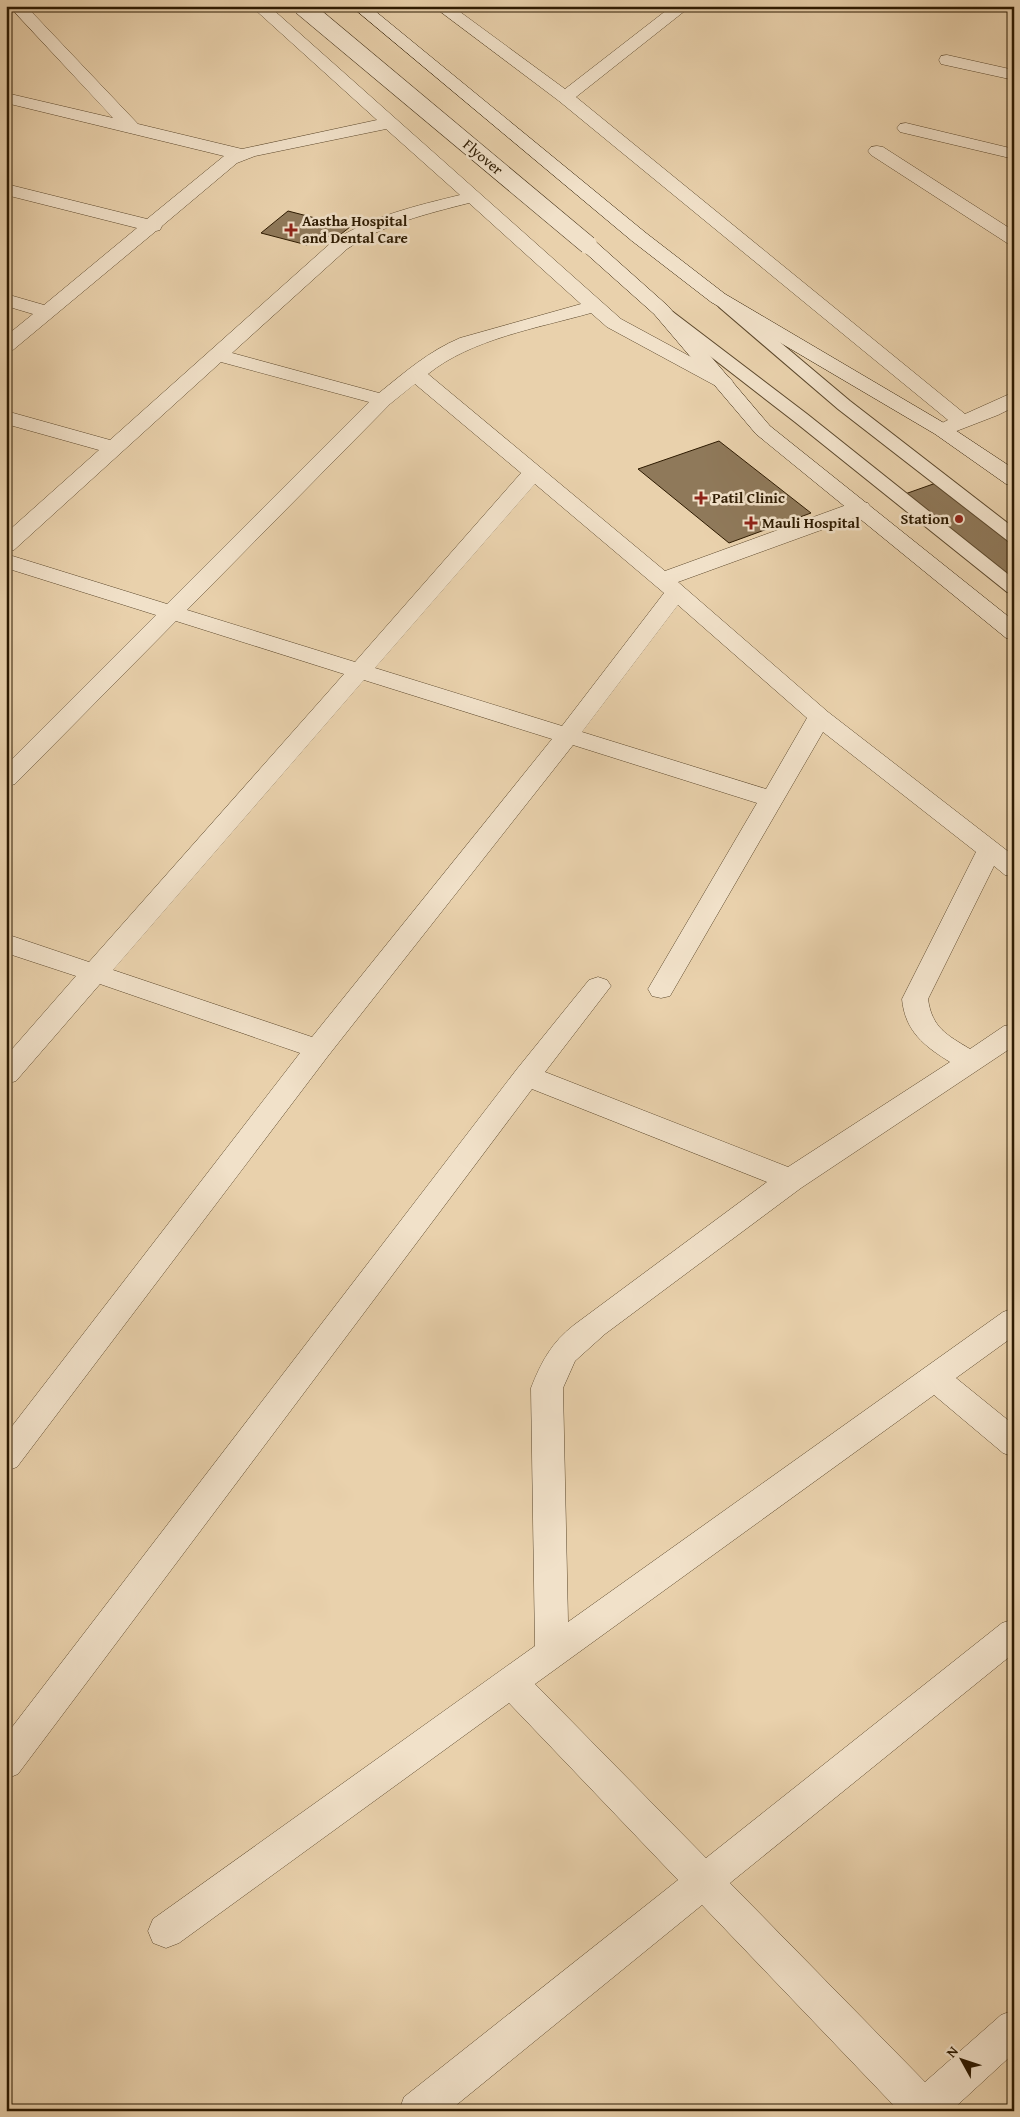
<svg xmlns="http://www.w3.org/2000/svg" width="1020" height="2117" viewBox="0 0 1020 2117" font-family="'Gentium Book Plus',serif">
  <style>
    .building { fill: #8f795a; stroke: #2d1a01 }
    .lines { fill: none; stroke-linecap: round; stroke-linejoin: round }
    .lane-casing { stroke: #5c482c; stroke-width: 2 }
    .street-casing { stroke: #5c482c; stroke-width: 1 }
    .secondary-casing { stroke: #2d1a01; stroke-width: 1 }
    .lane { fill: #f1e1c9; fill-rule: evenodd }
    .street { fill: #f1e1c9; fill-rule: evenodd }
    .secondary { fill: #f1e1c9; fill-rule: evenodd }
    .secondary-bridge-casing { stroke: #2d1a01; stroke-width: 19; stroke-linecap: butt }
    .secondary-bridge { stroke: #f1e1c9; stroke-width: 18 }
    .poi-dot { fill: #8f2418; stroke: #f1e1c9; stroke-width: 2 }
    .labels { text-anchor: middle; stroke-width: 5; stroke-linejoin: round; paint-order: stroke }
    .far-street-label { font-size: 15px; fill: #2d1a01; stroke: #f1e1c9 }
    .far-poi-label { font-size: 15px; font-weight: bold; fill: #2d1a01; stroke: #f1e1c9; text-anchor: start }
  </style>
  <rect width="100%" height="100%" fill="#e9d1ac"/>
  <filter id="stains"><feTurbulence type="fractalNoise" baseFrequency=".004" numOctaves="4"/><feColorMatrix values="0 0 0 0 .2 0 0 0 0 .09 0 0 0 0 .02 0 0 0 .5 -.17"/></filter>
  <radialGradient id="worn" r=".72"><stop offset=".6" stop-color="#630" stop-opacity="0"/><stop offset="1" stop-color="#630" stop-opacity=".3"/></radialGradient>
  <g class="building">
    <path d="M 288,211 L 350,227 L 336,238 L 320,234 L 307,245 L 261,233 Z"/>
    <path d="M 719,441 L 811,513 L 729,543 L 638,469 Z"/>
    <path d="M 936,483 L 1014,544 L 1014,581 L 905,494 Z"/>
  </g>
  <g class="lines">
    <defs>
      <g id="lane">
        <path d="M 725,299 L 731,301 L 850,401 L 1014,528 L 1014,542 L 1008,541 L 838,409 L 719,307 L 717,304 L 719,301 Z"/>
        <path d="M 667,310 L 673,312 L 807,414 L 1014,579 L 1014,593 L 1007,592 L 795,422 L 661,318 L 659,315 L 661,312 Z"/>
      </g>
      <g id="street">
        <path d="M 9,6 L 26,6 L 138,124 L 242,149 L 377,120 L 251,6 L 269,6 L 621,319 L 730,378 L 733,382 L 730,386 L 723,388 L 716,386 L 607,327 L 591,313 C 538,328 471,339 428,374 L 665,571 L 852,503 L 860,502 L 868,503 L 871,508 L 868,513 L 678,582 L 828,712 L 1014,856 L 1014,877 L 1005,875 L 994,866 L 928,999 C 932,1028 947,1035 970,1049 L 1004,1026 L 1014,1024 L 1014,1046 L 801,1188 L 605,1334 L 575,1361 L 563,1388 L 568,1622 L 1003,1312 L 1014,1308 L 1014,1336 L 956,1378 L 1014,1425 L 1014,1457 L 1003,1453 L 934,1395 L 535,1684 L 706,1858 L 1002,1623 L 1014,1619 L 1014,1653 L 730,1883 L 925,2082 L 1001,2015 L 1014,2010 L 1014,2053 L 951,2111 L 899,2111 L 702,1905 L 449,2111 L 399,2111 L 404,2097 L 678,1880 L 509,1703 L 179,1943 L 166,1948 L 153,1943 L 148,1931 L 153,1919 L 535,1646 L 531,1388 C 541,1362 552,1342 574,1325 L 767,1182 L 532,1089 L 18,1774 L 6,1779 L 6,1735 L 517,1069 L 589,980 L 598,977 L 607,980 L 611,986 L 545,1072 L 788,1167 L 950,1062 C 924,1046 905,1031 902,999 L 976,852 L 823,732 L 670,996 L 661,998 L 652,996 L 648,989 L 757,803 L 573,745 L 328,1056 L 17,1467 L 6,1471 L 6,1434 L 300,1053 L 100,984 L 16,1081 L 6,1084 L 6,1056 L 76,976 L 6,953 L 6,934 L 89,962 L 344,674 L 176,621 L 15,784 L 6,787 L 6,765 L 156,615 L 6,568 L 6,554 L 167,604 L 369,402 L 221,362 L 14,550 L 6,552 L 6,533 L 99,450 L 6,424 L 6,411 L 110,440 L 333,241 C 372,216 415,206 460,195 L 386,129 L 255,156 L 237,163 L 162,226 L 160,230 L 156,231 L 13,350 L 6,352 L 6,336 L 33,314 L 6,306 L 6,294 L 44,305 L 137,228 L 6,195 L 6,184 L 147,219 L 224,156 L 6,103 L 6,93 L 113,118 ZM 469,203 L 581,304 L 460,338 C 429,351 405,372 379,393 L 232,353 L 347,249 C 384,224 426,214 469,203 ZM 415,384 L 521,473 L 355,662 L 187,610 L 390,404 ZM 535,484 L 664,593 L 562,726 L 375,668 ZM 678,605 L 807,718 L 766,789 L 582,732 ZM 364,680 L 552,739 L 312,1037 L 113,970 Z"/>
        <path d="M 433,6 L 452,6 L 565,89 L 672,6 L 691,6 L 576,97 L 965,414 L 1014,392 L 1014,407 L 998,415 L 954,432 L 947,434 L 940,432 L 937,428 L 940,424 L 948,420 L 559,101 Z"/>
        <path d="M 947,55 L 1014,70 L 1014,80 L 941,64 L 939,60 L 941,56 Z"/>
        <path d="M 906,123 L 1014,149 L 1014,159 L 900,132 L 897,128 L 900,124 Z"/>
        <path d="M 877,146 L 883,147 L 1014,231 L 1014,245 L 1007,243 L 871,155 L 868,151 L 871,147 Z"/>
      </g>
      <g id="secondary">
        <path d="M 351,6 L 369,6 L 646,233 L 725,294 L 949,426 L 1014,469 L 1014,485 L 1006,484 L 935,434 L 711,302 L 632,241 Z"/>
        <path d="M 588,239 L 595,241 L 668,306 L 770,426 L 1014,621 L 1014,640 L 1006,638 L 756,434 L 654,314 L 581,249 L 579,245 L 581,241 Z"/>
      </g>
    </defs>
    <use href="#lane" class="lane-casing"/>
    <use href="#street" class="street-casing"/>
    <use href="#secondary" class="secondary-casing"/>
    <use href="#lane" class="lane"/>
    <use href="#street" class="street"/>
    <use href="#secondary" class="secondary"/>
    <defs>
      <path id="secondary-bridge" d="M 302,6 L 588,245"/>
    </defs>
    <use href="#secondary-bridge" class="secondary-bridge-casing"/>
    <use href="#secondary-bridge" class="secondary-bridge"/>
  </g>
  <g class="poi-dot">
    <path d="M288.5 222.5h5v5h5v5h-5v5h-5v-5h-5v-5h5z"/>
    <path d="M698.5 490.5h5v5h5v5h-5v5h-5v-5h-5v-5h5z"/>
    <circle cx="959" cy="519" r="5"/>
    <path d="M748.5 515.5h5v5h5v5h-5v5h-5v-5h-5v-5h5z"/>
  </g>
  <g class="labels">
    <g class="far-street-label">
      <text transform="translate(483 157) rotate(40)" y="5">Flyover</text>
    </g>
    <g class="far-poi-label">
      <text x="302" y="226">Aastha Hospital<tspan x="302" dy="17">and Dental Care</tspan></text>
      <text x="712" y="503">Patil Clinic</text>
      <text x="949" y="524" text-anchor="end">Station</text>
      <text x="762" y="528">Mauli Hospital</text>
    </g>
  </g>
  <rect width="1020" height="2117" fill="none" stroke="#e9d1ac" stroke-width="25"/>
  <rect x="8" y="8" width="1005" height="2102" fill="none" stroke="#2d1a01" stroke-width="2.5"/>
  <rect x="12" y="12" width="995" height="2092" fill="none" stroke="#2d1a01"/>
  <g transform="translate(962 2060) rotate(310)" stroke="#f1e1c9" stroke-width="4" paint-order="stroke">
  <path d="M0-4L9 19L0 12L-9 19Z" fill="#2d1a01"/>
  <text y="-8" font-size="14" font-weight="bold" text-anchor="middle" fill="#2d1a01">N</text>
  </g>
  <rect width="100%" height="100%" filter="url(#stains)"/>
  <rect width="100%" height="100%" fill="url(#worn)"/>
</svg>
